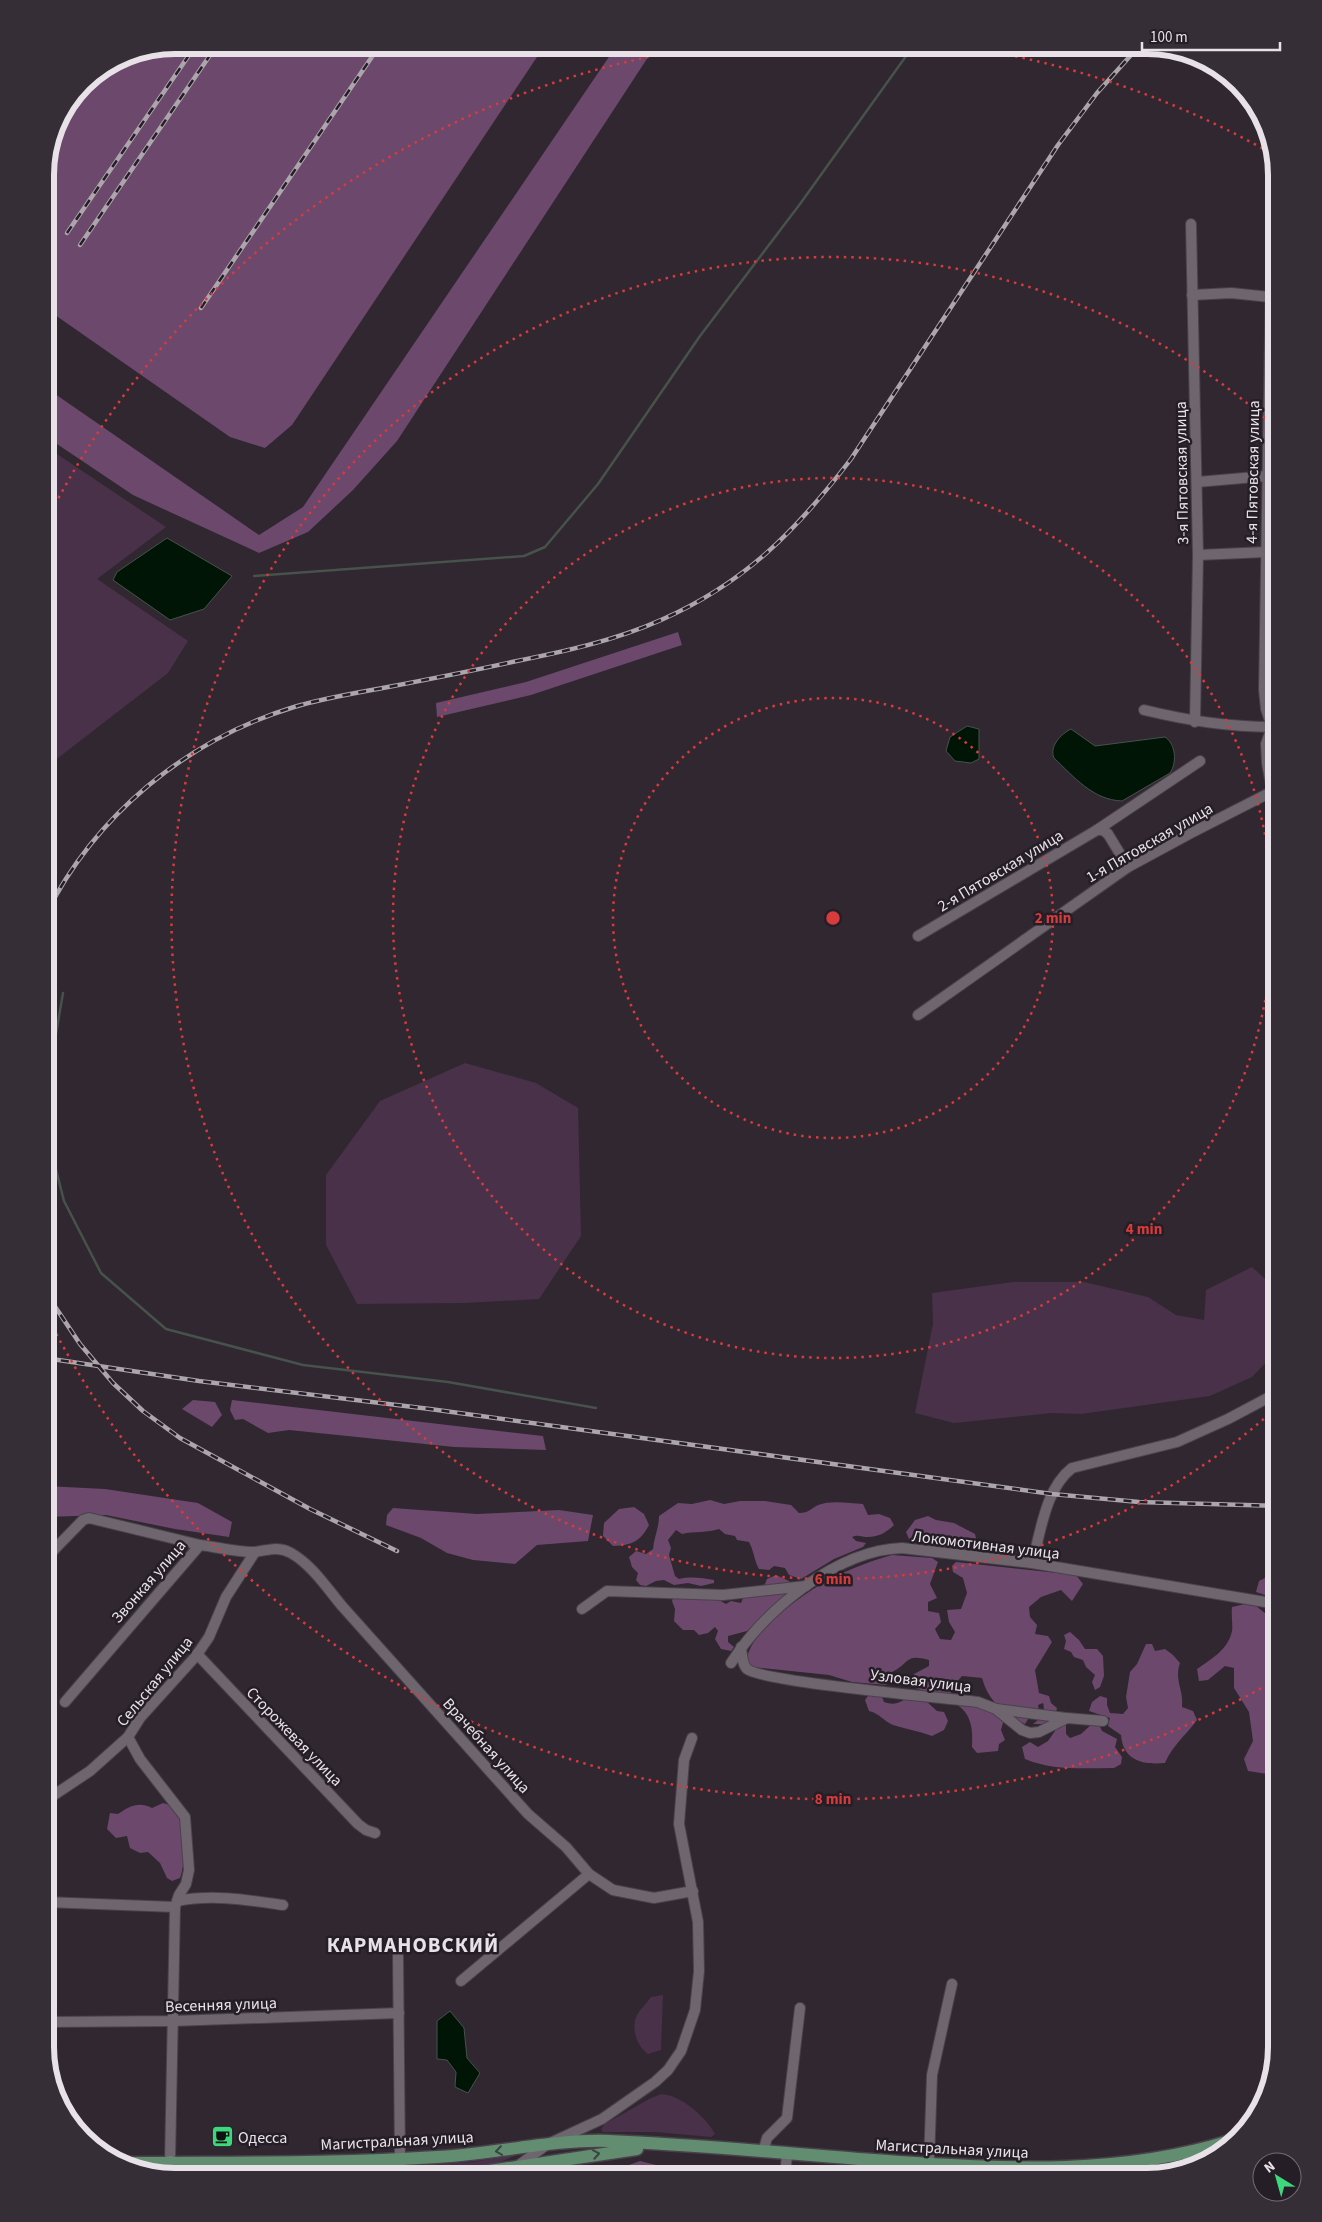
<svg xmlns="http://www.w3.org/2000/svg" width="1322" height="2222" viewBox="0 0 1322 2222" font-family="'Source Sans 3',sans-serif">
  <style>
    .green { fill: #483149 }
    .forest { fill: #6b486c }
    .water { fill: #011507; stroke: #46524a }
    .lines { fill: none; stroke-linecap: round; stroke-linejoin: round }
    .stream { stroke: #46524a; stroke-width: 2.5 }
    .minor-casing { stroke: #4a424a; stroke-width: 12 }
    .major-casing { stroke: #4a424a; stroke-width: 15 }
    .minor { stroke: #6f656f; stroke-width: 10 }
    .major { stroke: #628d71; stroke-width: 12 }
    .rail-casing { stroke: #aca5ac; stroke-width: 4.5 }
    .rail { stroke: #261e26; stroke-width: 2.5; stroke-dasharray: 8; stroke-linecap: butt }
    .oneway { stroke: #3b4540 }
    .ring { fill: none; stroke: #d83b3b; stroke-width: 2.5; stroke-dasharray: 2.5 5 }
    .labels { text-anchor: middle; stroke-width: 5; stroke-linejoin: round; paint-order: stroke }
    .street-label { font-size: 16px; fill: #e8e2e8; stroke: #261e26 }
    .poi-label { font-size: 16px; fill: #e8e2e8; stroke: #261e26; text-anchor: start }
    .district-label { font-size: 21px; font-weight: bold; letter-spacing: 1px; fill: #e8e2e8; stroke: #261e26 }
    .rim { fill: none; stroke: #e8e2e8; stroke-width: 6 }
    .centre { fill: #d83b3b; stroke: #261e26; stroke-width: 2.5 }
    .ring-label { font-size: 15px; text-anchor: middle; font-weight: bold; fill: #d83b3b; stroke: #261e26; stroke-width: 5; stroke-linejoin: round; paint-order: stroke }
  </style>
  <rect width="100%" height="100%" fill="#302730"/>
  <g class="green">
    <path d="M 45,446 L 166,527 L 97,579 L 188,641 L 168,673 L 45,768 Z"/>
    <path d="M 465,1063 L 536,1083 L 578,1108 L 581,1236 L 539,1299 L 465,1303 L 357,1304 L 326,1245 L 326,1175 L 380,1101 Z"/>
    <path d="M 1252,1267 L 1273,1286 L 1277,1284 L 1277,1351 L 1252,1377 L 1210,1396 L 1081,1414 L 1052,1413 L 954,1423 L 915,1413 L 933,1324 L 932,1293 L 1013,1282 L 1084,1282 L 1148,1297 L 1176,1315 L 1204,1320 L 1206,1290 Z"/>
    <path d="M 663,1995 L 661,2050 L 648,2054 C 638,2047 631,2031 636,2017 C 639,2010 647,2003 651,1997 Z"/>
    <path d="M 661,2094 C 681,2095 706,2117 715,2134 L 711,2137 L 655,2132 L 603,2132 L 601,2129 L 605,2124 L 649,2099 Z"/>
    <path d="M 518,2154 C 488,2171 447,2170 414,2172 L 412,2170 L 414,2166 L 474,2162 Z"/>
    <path d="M 392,2168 L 396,2171 L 392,2174 L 181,2175 L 177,2172 L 182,2170 Z"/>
  </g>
  <g class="forest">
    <path d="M 175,45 L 545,45 L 292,425 L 265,448 L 230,437 L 45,308 L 45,167 L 58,118 L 83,83 L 126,55 Z"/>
    <path d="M 617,45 L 656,45 L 397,441 L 353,490 L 308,532 L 259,553 L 133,495 L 45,436 L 45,387 L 259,535 L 303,507 Z"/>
    <path d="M 678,632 L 682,645 L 531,695 L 437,717 L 436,703 L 526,682 Z"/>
    <path d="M 193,1400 L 215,1402 L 222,1415 L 212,1427 L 182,1409 Z"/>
    <path d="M 232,1400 L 543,1436 L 546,1450 L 454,1447 L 289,1430 L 268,1433 L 243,1419 L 235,1420 L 230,1410 Z"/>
    <path d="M 45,1486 L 105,1489 L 198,1503 L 232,1522 L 229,1537 L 175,1529 L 106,1515 L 45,1517 Z"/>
    <path d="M 710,1500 L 724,1504 L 740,1501 L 765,1501 L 791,1505 L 799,1513 C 809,1513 810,1509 818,1505 C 831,1500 849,1503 863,1504 L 868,1515 L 879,1514 L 890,1518 L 894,1525 C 887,1532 879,1537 868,1537 C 862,1537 858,1534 852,1537 L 856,1541 L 866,1543 L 863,1547 L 834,1559 L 801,1579 L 789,1575 L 785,1568 L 774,1566 L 769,1570 L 759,1569 C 754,1560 754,1551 749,1542 L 737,1540 L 735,1536 L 725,1534 L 719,1529 C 707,1533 695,1531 682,1534 L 676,1530 L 668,1540 L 671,1548 L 669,1555 L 675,1576 L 679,1579 C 691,1576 702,1578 714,1580 L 714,1583 L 701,1586 L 688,1583 L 674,1585 L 664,1580 L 656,1581 L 646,1586 L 640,1585 L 636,1580 L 638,1573 L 632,1567 L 629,1557 L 636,1551 L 646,1554 L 653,1549 C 654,1537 659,1528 659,1516 L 678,1503 L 692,1504 Z"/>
    <path d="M 634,1507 L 644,1514 L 649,1525 C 640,1542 632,1545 613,1546 L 603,1536 L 604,1523 L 619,1509 Z"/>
    <path d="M 393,1508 L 477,1514 L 559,1510 L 593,1515 L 588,1541 L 537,1545 L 515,1564 L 473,1560 L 447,1553 L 421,1538 L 386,1525 L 387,1515 Z"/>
    <path d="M 928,1516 L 936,1520 L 954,1523 L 975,1534 L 977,1543 L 967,1549 L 934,1547 L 909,1539 L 906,1532 L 915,1520 Z"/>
    <path d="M 892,1555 L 932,1558 L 938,1562 L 930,1584 L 937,1598 L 928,1602 L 928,1611 L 939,1613 L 941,1622 L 935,1629 L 940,1639 L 951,1640 L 955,1632 L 949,1622 L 947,1610 L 961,1609 L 967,1593 L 963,1578 L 953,1572 L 952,1566 L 956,1562 L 1076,1575 L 1083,1584 L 1072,1601 L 1061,1590 L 1041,1597 L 1029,1607 L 1030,1617 L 1037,1625 L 1035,1634 L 1048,1636 L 1052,1642 L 1035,1670 L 1039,1693 L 1049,1696 L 1051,1703 L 1057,1708 L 1055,1717 L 1066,1723 L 1066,1734 L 1070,1738 L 1081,1734 L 1093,1723 L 1099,1724 L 1102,1731 L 1117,1739 L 1115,1747 L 1122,1757 L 1121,1764 L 1114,1768 C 1084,1768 1053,1771 1025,1759 L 1022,1747 L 1030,1742 L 1038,1747 L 1048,1741 L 1055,1731 L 1052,1724 L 1033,1724 C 1040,1719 1046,1712 1043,1703 L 1038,1705 L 1039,1711 L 1030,1716 L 1025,1724 C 1004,1714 988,1701 982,1678 L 962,1676 L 955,1684 L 950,1695 L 922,1691 L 910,1685 L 914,1674 L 929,1666 L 929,1660 C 905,1653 910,1663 892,1672 L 890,1681 L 886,1685 L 852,1682 L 829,1675 L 752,1667 L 747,1662 C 746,1635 797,1599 818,1586 C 841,1572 867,1562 892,1555 Z"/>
    <path d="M 1277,1572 L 1277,1594 L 1265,1595 L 1256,1592 L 1259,1581 Z"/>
    <path d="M 776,1575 L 789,1581 L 792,1588 L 747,1631 L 728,1636 L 728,1642 L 734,1647 L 731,1651 L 721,1649 L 715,1639 L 718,1631 L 715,1627 L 708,1633 L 699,1635 L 694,1630 L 683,1630 L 674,1621 L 675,1609 L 672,1601 L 674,1595 L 712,1596 L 726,1604 L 731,1601 L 741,1603 L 745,1593 L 763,1589 L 767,1579 Z"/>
    <path d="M 1245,1604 L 1256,1606 L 1266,1614 L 1277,1613 L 1277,1774 L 1274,1775 L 1248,1771 L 1244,1759 L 1253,1741 L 1249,1712 L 1234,1688 L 1234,1668 L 1225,1666 L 1208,1680 L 1199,1681 L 1197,1669 C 1211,1659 1228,1650 1232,1631 C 1233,1625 1231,1615 1232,1607 Z"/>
    <path d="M 1070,1632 L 1079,1640 L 1085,1649 L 1097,1649 L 1103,1656 L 1104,1676 L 1100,1687 L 1095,1690 L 1092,1682 L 1095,1675 L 1086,1667 L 1083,1660 L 1074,1657 L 1071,1652 L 1064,1649 L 1066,1641 L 1064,1635 Z"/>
    <path d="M 1146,1644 L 1152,1644 L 1155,1651 L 1165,1649 L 1173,1655 L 1180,1663 C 1174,1680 1184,1690 1182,1707 L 1193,1711 L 1197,1720 C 1186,1735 1172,1746 1165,1763 C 1143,1765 1123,1761 1121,1735 L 1108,1726 L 1110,1718 L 1089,1711 L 1092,1702 L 1100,1696 L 1107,1698 L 1107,1705 L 1110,1713 L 1123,1714 L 1128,1708 L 1126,1697 L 1130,1672 L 1137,1664 Z"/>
    <path d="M 866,1692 L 882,1697 L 884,1702 C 893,1705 899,1704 906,1698 L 926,1701 L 937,1711 L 944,1712 L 948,1721 L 944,1730 L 932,1736 C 919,1731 906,1729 893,1725 C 883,1721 881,1714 869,1711 L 865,1700 L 868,1696 Z"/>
    <path d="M 959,1702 L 980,1707 L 1004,1719 L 1001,1730 L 1005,1740 L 999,1744 L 998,1751 L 977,1753 L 972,1747 C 973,1731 972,1714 957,1705 Z"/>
    <path d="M 163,1803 C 167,1804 172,1806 174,1808 C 187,1820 186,1863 180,1878 L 172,1881 L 167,1878 L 160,1863 L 148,1852 L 140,1853 L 130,1848 L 127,1836 L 116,1838 L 107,1829 L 110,1813 L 118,1814 C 129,1806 139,1801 152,1808 Z"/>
    <path d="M 640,2161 L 664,2167 L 670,2177 L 630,2177 L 625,2174 L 629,2165 Z"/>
  </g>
  <g class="water">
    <path d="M 167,538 L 232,576 L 204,609 L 170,620 L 113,580 L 117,572 Z"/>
    <path d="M 967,726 L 979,729 L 979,759 L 971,763 L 955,761 L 946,751 L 950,737 Z"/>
    <path d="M 1071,729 L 1095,746 L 1165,737 C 1176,744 1177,763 1170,773 L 1122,801 C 1093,800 1074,777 1054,758 C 1049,746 1061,734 1071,729 Z"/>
    <path d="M 450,2011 L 464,2028 L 467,2058 L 480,2073 L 468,2093 L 455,2087 L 456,2072 L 447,2060 L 437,2059 L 437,2021 Z"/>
  </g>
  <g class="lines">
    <g class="stream">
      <path d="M 254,576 L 524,556 L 545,547 L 598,484 L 700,336 L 800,204 L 914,45"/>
      <path d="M 63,993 L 49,1075 L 49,1142 L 64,1201 L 101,1273 L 166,1329 L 303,1365 L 448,1382 L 596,1408"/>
    </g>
    <defs>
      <g id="minor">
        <path d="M 1191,224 L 1198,555 L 1195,722"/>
        <path d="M 1192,295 L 1231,293 L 1270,297"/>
        <path d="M 1197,482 L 1267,476"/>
        <path d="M 1198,555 L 1266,552"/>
        <path d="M 1144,710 C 1190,721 1229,727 1276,727"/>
        <path d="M 1272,790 L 1267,763 L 1266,744 L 1272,727 L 1266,709 L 1264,690 L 1273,156"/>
        <path d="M 1097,830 L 1200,761"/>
        <path d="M 918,936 L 1097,830 L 1103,830 L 1108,834 L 1128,867"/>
        <path d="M 918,1015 L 1128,867 L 1189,834 L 1277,789"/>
        <path d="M 200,1545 C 217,1547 236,1552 253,1552 C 267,1551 277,1545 291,1553 C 312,1565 327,1588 342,1606 L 528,1814 L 566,1847 L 589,1874 L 613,1890 L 654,1898 L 693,1891"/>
        <path d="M 45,1559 L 83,1520 L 89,1518 L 200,1545 L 65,1702"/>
        <path d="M 1032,1563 C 1041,1532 1045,1489 1072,1468 L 1177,1442 L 1228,1419 L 1277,1393"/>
        <path d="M 582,1609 L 607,1591 L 723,1595 L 806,1586"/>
        <path d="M 741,1647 C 742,1654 742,1664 747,1669 C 762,1682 946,1698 978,1702 L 996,1709 L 1022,1730 L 1030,1733 L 1039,1732 L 1067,1718 L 1103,1721"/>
        <path d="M 197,1654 L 358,1824 L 366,1830 L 375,1833"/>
        <path d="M 731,1663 C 765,1610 837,1550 902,1548 L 1032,1563 L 1277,1604"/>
        <path d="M 996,1709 L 1066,1718"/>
        <path d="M 128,1737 L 140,1759 L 185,1817 L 189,1870 L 186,1884 L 179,1895 L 175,1907 L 170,2162"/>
        <path d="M 45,1801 L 90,1771 L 128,1737 L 140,1718 L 196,1656 L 209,1637 L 226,1597 L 255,1552"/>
        <path d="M 177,1901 C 213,1894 248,1900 283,1905"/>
        <path d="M 45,1902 L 175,1907"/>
        <path d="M 398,1956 L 400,2160"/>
        <path d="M 461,1981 L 589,1874"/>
        <path d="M 45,2022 L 173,2021 L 399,2013"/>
        <path d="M 763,2152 L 767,2138 L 787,2118 L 800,2008"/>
        <path d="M 929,2164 L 932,2075 L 952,1984"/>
        <path d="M 516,2167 L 548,2144 L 602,2119 L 655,2082 L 668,2070 L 681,2051 L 695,2010 L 699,1971 L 698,1922 L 679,1824 L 684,1760 L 692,1738"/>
        <path d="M 785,2177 L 787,2154"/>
        <path d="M 917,2177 L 918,2163"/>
      </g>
      <g id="major">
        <path d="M 400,2160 L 400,2177"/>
        <path d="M 170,2162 L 171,2177"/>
        <path d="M 125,2163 C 229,2162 334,2164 437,2157 C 495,2154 552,2139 609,2141 C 706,2145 802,2155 899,2162 C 1010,2169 1122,2175 1230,2141"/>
        <path d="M 449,2177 L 637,2149"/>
      </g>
    </defs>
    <use href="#minor" class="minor-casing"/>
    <use href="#major" class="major-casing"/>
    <use href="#minor" class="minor"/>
    <use href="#major" class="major"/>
    <defs>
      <g id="rail">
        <path d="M 67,233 L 196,45"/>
        <path d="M 80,245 L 217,45"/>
        <path d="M 201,308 L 380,45"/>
        <path d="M 45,916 C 95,815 186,740 294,707 C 324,698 357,693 388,687 C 430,679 471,671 512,662 C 562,652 614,641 661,620 C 745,583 796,531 851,459 L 1058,145 L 1097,93 L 1140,45"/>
        <path d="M 45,1287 L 50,1299 L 80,1344 L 113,1383 L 143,1411 L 180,1438 L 310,1509 L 397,1551"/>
        <path d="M 45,1358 L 199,1381 L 430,1409 L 1052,1494 L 1139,1502 L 1277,1506"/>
      </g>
    </defs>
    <use href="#rail" class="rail-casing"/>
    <use href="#rail" class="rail"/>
  </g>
  <defs><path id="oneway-chevron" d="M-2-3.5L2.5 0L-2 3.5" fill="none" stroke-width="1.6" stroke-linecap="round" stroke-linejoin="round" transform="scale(1.25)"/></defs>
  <g class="oneway">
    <use href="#oneway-chevron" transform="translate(499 2151) rotate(172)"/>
    <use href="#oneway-chevron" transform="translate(596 2154) rotate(-10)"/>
  </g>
  <g class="ring">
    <circle cx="833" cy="918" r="220"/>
    <circle cx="833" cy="918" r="440"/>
    <path d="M1275 1409A661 661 0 1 1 1275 427"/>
    <path d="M1274 1681A881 881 0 0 1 48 1318M48 518A881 881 0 0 1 710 46M956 46A881 881 0 0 1 1267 151"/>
  </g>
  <defs>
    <symbol id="cafe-square" viewBox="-11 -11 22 22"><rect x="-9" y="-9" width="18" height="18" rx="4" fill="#3ed77d" stroke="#261e26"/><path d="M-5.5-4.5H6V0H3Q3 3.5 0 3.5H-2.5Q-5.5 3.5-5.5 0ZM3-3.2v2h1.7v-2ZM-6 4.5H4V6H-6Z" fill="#111"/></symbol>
  </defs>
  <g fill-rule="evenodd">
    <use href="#cafe-square" x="210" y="2124" width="25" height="25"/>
  </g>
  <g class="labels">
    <g class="street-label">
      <text transform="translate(1252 472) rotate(-89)" y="6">4-я Пятовская улица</text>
      <text transform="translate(1181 473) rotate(-91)" y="6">3-я Пятовская улица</text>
      <text transform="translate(1149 842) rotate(-30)" y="6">1-я Пятовская улица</text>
      <text transform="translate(1000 870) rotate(-31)" y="6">2-я Пятовская улица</text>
      <text transform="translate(986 1544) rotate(7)" y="6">Локомотивная улица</text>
      <text transform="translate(148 1581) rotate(-49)" y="6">Звонкая улица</text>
      <text transform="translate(921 1680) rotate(7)" y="6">Узловая улица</text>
      <text transform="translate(154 1681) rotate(-51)" y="6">Сельская улица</text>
      <text transform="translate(295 1736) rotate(46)" y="6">Сторожевая улица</text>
      <text transform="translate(487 1745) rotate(48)" y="6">Врачебная улица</text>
      <text transform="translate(221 2004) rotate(-2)" y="6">Весенняя улица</text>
      <text transform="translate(397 2140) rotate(-3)" y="6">Магистральная улица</text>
      <text transform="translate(952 2148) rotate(3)" y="6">Магистральная улица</text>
    </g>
    <g class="poi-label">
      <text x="238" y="2143">Одесса</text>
    </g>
    <g class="district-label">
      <text x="413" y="1952">КАРМАНОВСКИЙ</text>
    </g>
  </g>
  <path d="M0 0H1322V2222H0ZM175 54H1147A121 121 0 0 1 1268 175V2047A121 121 0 0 1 1147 2168H175A121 121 0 0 1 54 2047V175A121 121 0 0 1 175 54Z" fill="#362e36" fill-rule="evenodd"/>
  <path class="rim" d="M175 54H1147A121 121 0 0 1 1268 175V2047A121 121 0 0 1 1147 2168H175A121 121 0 0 1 54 2047V175A121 121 0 0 1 175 54Z"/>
  <circle cx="833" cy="918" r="8" class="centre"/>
  <g class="ring-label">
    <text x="1053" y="923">2 min</text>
    <text x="1144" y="1234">4 min</text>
    <text x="833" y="1584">6 min</text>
    <text x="833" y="1804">8 min</text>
  </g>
  <g transform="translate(1277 2177) rotate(323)"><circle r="24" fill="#261e26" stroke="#746c74"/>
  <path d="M0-4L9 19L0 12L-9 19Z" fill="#3ed77d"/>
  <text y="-8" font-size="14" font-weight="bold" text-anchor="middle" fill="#e8e2e8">N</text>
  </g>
  <path d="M1142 42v8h138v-8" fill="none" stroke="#e8e2e8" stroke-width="2.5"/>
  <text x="1150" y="42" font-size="15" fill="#e8e2e8" stroke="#261e26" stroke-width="4" paint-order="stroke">100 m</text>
</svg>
